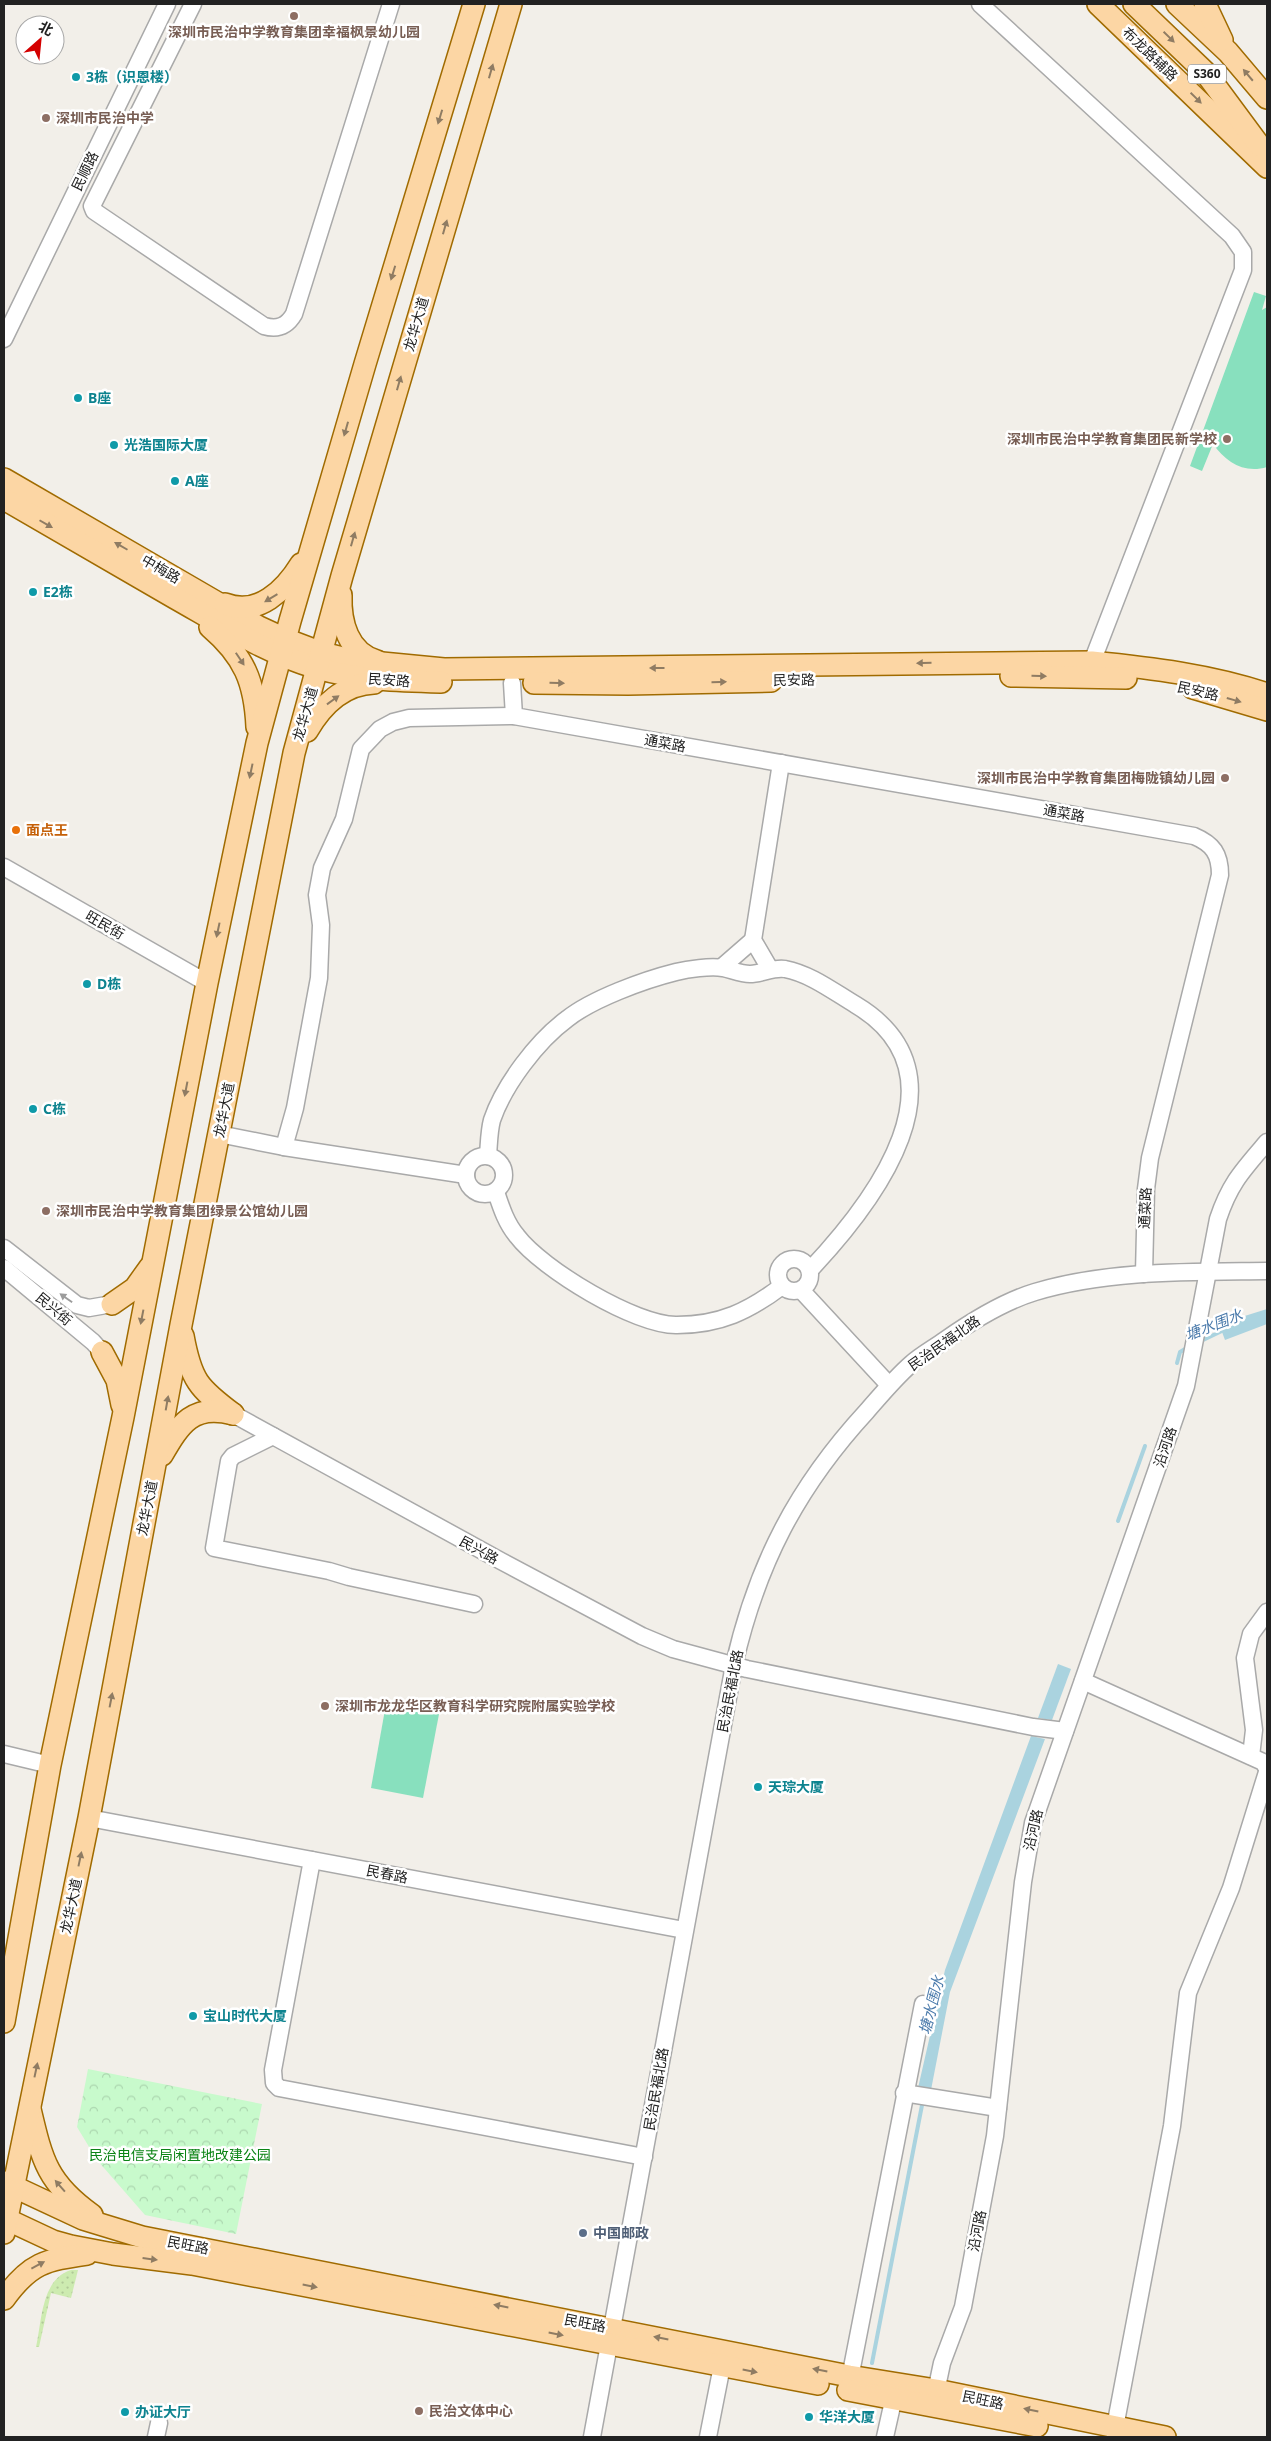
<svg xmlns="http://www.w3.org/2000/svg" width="1271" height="2441" viewBox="0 0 1271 2441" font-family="'Noto Sans','Noto Sans SC',sans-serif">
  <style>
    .grass { fill: url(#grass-dots) }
    .park { fill: url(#park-crowns) }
    .pitch { fill: #88e0be }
    .water { fill: #aad3df }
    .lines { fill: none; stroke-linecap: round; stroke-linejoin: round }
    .stream { stroke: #aad3df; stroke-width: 4 }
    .minor-casing { stroke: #a9a9a9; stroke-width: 19 }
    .major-casing { stroke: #a06b00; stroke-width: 24 }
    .minor { stroke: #fff; stroke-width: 16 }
    .major { stroke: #fcd6a4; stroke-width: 21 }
    .oneway { fill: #8f7c63 }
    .oneway2 { fill: #9c9c9c }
    .education-dot { fill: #8d6e63; stroke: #fff; stroke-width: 2 }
    .culture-dot { fill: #0f9aa8; stroke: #fff; stroke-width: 2 }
    .food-dot { fill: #e8710a; stroke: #fff; stroke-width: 2 }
    .service-dot { fill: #5c6f8a; stroke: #fff; stroke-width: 2 }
    .labels { text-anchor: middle; stroke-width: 5; stroke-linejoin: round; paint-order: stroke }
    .shield { fill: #fff; stroke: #646464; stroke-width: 1 }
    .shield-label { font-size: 12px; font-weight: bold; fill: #222 }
    .education-label { font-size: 14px; font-weight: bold; fill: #785e54; stroke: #fff; text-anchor: start }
    .street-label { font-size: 14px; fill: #222; stroke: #fff }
    .culture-label { font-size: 14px; font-weight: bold; fill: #0d838f; stroke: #fff; text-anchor: start }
    .food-label { font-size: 14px; font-weight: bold; fill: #c56008; stroke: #fff; text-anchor: start }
    .park-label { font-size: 14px; fill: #0c8416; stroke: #fff }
    .service-label { font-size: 14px; font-weight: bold; fill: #4e5e75; stroke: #fff; text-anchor: start }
    .water-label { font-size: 15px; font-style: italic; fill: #4a7aab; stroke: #fff }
  </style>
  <defs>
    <pattern id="grass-dots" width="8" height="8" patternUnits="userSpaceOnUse" patternTransform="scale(1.25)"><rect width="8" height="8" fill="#cdebb0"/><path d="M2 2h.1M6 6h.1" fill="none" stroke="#b0c997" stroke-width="1.8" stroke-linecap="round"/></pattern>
    <pattern id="park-crowns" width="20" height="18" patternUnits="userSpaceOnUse" patternTransform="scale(1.25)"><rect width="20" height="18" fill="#c8facc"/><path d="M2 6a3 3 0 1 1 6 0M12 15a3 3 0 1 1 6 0" fill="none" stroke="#acd6af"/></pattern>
  </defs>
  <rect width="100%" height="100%" fill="#f2efe9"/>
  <path class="grass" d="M 71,2270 L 78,2270 L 71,2298 L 51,2293 L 39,2347 L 36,2347 C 42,2321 41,2279 71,2270 Z"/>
  <path class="park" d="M 88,2069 L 262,2104 L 236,2234 L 145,2215 L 97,2160 L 77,2127 Z"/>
  <g class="pitch">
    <path d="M 1254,292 L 1266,296 L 1262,310 L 1267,307 L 1267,467 C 1244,474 1226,462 1213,444 L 1202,471 L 1190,466 Z"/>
    <path d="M 386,1704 L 439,1714 L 423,1798 L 371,1788 Z"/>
  </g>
  <g class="water">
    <path d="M 1267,1309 L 1267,1324 L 1225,1340 L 1219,1324 Z"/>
    <path d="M 1058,1664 L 1071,1669 L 1052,1720 L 1038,1718 Z"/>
    <path d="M 1031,1736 L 1045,1739 L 950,1992 L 931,2090 L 918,2088 L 945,1970 Z"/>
  </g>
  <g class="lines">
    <g class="stream">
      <path d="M 1201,1341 L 1226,1329"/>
      <path d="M 1177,1363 L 1180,1352 L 1190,1346"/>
      <path d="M 1118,1521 L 1145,1446"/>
      <path d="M 872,2363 L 923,2100"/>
    </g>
    <defs>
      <g id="minor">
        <path d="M 193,4 L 92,206 L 94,211 L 264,326 C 278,330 287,326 294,314 L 391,4"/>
        <path d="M 980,4 L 1232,236 L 1243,252 L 1243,270 L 1092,662"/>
        <path d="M 4,339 L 167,4"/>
        <path d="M 512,683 L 514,716 L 1194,836 C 1213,844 1220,854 1220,875 L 1150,1158 L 1146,1189 L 1144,1274"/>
        <path d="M 4,867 L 207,983"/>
        <path d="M 722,967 L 753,940"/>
        <path d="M 770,969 L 753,940 L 781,763"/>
        <path d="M 219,1134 L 284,1147 L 466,1175"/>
        <path d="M 284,1147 L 295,1108 L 319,978 L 321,925 L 317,895 L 322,868 L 344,819 L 361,749 L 380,729 L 393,722 L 409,718 L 514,716"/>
        <path d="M 488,1155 C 489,1144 489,1131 492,1120 C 504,1085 537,1041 567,1019 C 592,999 644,980 676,972 C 688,969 710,966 723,968 C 732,970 741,974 750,974 C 762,974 773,967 785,969 C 811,974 834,992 856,1005 C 972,1075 874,1202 810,1270"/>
        <circle cx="485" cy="1175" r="19"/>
        <path d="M 496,1192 C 501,1207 506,1223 517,1236 C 542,1269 636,1326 677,1325 C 720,1325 749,1311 782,1286"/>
        <path d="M 4,1248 L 77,1305 L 89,1308 L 112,1304"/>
        <circle cx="794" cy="1275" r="16"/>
        <path d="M 4,1268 L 93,1342 L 102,1352"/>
        <path d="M 801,1290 L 889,1385"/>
        <path d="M 233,1414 L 501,1561 L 642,1636 L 673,1649 L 747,1669 L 1033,1727 L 1065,1731"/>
        <path d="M 273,1436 L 233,1456 L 229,1461 L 214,1548 L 329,1571 L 349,1577 L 474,1604"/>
        <path d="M 1083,1681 L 1263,1762 L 1267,1768"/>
        <path d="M 4,1754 L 50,1765"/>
        <path d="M 1251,1756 L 1254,1730 L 1245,1658 L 1251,1634 L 1267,1612"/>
        <path d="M 89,1818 L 684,1930"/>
        <path d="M 312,1860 L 273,2070 L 274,2083 L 279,2088 L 644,2157"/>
        <path d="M 904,2093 L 998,2108"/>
        <path d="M 848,2388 L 923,2004"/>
        <path d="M 934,2401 L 942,2363 L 963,2307 L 995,2136 L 1023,1882 L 1033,1823 L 1186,1386 L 1218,1219 C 1230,1183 1243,1170 1267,1142"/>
        <path d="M 156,2437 L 159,2423"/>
        <path d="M 592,2437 L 734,1665 C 757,1564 797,1487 867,1411 C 881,1395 895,1378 911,1364 C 921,1355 934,1348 945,1340 C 972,1321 1002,1302 1035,1292 C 1108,1270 1191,1272 1267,1271"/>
        <path d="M 708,2437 L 722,2366"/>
        <path d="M 885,2437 L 896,2388"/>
        <path d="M 1115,2437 L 1115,2427 L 1172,2126 L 1188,1993 L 1231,1888 L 1267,1772"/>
      </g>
      <g id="major">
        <path d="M 1098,4 L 1267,167"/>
        <path d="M 1134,4 L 1205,72 L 1259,145"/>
        <path d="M 1177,4 L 1228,52 L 1267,98"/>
        <path d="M 1205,4 L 1222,40"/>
        <path d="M 4,479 L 259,627 L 285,639 L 322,653 L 351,660 L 444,669 L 1092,662 C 1151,668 1210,675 1267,694"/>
        <path d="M 4,499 C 61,532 118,565 175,598 C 221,624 266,653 317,668 C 358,680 399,681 441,682"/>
        <path d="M 341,595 C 340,622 348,653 377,661"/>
        <path d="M 225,604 C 258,617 285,590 301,564"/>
        <path d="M 210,627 C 244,656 255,682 257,727"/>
        <path d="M 1011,676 L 1126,678"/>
        <path d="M 534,683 L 628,684 L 771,681"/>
        <path d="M 1193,688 L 1267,710"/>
        <path d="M 307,731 C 322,705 344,684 374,683"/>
        <path d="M 112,1304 L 135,1288 L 150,1267"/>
        <path d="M 183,1336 C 191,1380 198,1388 233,1414"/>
        <path d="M 102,1352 L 117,1380 L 122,1405"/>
        <path d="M 162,1455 C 180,1424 193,1403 233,1414"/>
        <path d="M 4,2022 L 50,1765 L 123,1417 L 207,983 L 257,743 L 290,621 L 365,364 L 474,4"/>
        <path d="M 30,2109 C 42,2160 47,2183 92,2215"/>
        <path d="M 4,2182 L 83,2219 L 142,2237 L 849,2376 L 936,2390 L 1165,2437"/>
        <path d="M 4,2218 L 53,2241 L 71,2246 L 113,2254 L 192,2264 L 818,2384"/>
        <path d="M 4,2233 L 89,1818 L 181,1325 L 294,753 L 342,576 L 511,4"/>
        <path d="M 4,2299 C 30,2263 45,2260 87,2254"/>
        <path d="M 848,2390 L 1037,2426"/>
      </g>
    </defs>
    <use href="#minor" class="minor-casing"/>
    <use href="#major" class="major-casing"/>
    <use href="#minor" class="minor"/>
    <use href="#major" class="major"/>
  </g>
  <defs><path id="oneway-solid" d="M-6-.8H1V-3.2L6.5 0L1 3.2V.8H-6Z" transform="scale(1.25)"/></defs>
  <g class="oneway">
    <use href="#oneway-solid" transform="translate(1169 37) rotate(44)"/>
    <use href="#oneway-solid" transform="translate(491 71) rotate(-74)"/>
    <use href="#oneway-solid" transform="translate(1248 75) rotate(-130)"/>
    <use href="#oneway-solid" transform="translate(1196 98) rotate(44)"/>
    <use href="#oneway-solid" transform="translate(440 117) rotate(107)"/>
    <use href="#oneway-solid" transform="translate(445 227) rotate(-74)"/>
    <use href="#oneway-solid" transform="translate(393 273) rotate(107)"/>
    <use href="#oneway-solid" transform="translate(399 383) rotate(-74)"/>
    <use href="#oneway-solid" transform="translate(346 429) rotate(106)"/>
    <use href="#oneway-solid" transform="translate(46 524) rotate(30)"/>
    <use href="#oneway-solid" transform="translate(353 539) rotate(-74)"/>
    <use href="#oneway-solid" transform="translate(121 546) rotate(-150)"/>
    <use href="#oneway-solid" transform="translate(271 598) rotate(149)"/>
    <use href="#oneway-solid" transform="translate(240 659) rotate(56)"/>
    <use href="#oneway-solid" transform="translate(924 663) rotate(179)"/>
    <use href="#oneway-solid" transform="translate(657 668) rotate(180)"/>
    <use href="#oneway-solid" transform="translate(1039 676) rotate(1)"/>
    <use href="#oneway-solid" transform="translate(719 682) rotate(-1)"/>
    <use href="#oneway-solid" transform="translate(557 683) rotate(1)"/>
    <use href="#oneway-solid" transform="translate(333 700) rotate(-36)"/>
    <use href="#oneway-solid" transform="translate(1234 700) rotate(16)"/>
    <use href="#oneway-solid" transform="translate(251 771) rotate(102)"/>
    <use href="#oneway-solid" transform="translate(218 930) rotate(102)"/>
    <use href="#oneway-solid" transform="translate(186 1089) rotate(101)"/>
    <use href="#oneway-solid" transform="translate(142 1317) rotate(101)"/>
    <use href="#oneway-solid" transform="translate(167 1403) rotate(-80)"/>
    <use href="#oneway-solid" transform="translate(111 1700) rotate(-79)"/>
    <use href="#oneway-solid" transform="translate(80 1859) rotate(-78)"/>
    <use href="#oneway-solid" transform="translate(36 2070) rotate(-78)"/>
    <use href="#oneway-solid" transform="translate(60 2186) rotate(-131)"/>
    <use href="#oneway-solid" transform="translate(150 2259) rotate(7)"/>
    <use href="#oneway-solid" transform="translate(38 2265) rotate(-28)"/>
    <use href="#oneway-solid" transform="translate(310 2286) rotate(11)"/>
    <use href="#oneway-solid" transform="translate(501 2306) rotate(-169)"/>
    <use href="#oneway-solid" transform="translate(556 2334) rotate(11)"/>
    <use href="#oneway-solid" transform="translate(661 2338) rotate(-169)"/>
    <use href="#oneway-solid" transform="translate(820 2370) rotate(-169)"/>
    <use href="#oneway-solid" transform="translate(750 2371) rotate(11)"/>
    <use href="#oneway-solid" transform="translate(1031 2410) rotate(-168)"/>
  </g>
  <use class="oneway2" href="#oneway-solid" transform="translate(66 1298) rotate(-145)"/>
  <g class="education-dot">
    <circle cx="294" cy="16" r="5"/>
    <circle cx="46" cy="118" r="5"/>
    <circle cx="1227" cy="439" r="5"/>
    <circle cx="1225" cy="778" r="5"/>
    <circle cx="46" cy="1211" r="5"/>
    <circle cx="325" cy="1706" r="5"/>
    <circle cx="419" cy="2411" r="5"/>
  </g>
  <g class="culture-dot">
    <circle cx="76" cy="77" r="5"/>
    <circle cx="78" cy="398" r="5"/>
    <circle cx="114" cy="445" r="5"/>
    <circle cx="175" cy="481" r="5"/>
    <circle cx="33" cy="592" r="5"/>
    <circle cx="87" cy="984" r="5"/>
    <circle cx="33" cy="1109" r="5"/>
    <circle cx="758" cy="1787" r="5"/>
    <circle cx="193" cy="2016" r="5"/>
    <circle cx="125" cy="2412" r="5"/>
    <circle cx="809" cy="2417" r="5"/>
  </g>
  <circle class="food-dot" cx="16" cy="830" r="5"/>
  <circle class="service-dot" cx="583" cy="2233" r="5"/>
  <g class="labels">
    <rect class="shield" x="1188" y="64.5" width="38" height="19" rx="4"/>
    <g class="shield-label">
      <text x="1207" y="78">S360</text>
    </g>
    <g class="education-label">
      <text x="294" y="37" text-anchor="middle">深圳市民治中学教育集团幸福枫景幼儿园</text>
      <text x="56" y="123">深圳市民治中学</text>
      <text x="1217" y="444" text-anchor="end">深圳市民治中学教育集团民新学校</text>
      <text x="1215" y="783" text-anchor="end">深圳市民治中学教育集团梅陇镇幼儿园</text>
      <text x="56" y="1216">深圳市民治中学教育集团绿景公馆幼儿园</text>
      <text x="335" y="1711">深圳市龙龙华区教育科学研究院附属实验学校</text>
      <text x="429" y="2416">民治文体中心</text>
    </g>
    <g class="street-label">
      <text transform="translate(1150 54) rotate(44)" y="5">布龙路辅路</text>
      <text transform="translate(85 171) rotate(-64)" y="5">民顺路</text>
      <text transform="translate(416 324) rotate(-74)" y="5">龙华大道</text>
      <text transform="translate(161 569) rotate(30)" y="5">中梅路</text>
      <text transform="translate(389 680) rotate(4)" y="5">民安路</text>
      <text transform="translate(794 680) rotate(-1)" y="5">民安路</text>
      <text transform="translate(1198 691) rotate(13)" y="5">民安路</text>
      <text transform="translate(305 714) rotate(-74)" y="5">龙华大道</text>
      <text transform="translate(665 743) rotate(10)" y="5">通菜路</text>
      <text transform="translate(1064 813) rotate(10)" y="5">通菜路</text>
      <text transform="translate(105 925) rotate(30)" y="5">旺民街</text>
      <text transform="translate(224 1110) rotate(-79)" y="5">龙华大道</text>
      <text transform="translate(1145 1208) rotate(-87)" y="5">通菜路</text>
      <text transform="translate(54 1309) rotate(40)" y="5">民兴街</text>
      <text transform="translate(944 1343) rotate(-35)" y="5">民治民福北路</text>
      <text transform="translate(1165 1447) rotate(-71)" y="5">沿河路</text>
      <text transform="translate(147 1508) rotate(-79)" y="5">龙华大道</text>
      <text transform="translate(479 1550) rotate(29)" y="5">民兴路</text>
      <text transform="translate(730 1691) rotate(-79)" y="5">民治民福北路</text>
      <text transform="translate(1033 1830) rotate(-77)" y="5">沿河路</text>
      <text transform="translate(387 1874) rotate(11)" y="5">民春路</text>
      <text transform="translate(71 1906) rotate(-78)" y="5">龙华大道</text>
      <text transform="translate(656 2089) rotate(-80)" y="5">民治民福北路</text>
      <text transform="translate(977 2231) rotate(-79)" y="5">沿河路</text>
      <text transform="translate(188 2245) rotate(11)" y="5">民旺路</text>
      <text transform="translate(585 2323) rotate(11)" y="5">民旺路</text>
      <text transform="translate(983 2400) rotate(12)" y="5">民旺路</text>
    </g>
    <g class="culture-label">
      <text x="86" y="82">3栋（识恩楼）</text>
      <text x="88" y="403">B座</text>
      <text x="124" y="450">光浩国际大厦</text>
      <text x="185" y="486">A座</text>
      <text x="43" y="597">E2栋</text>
      <text x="97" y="989">D栋</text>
      <text x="43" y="1114">C栋</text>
      <text x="768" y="1792">天琮大厦</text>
      <text x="203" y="2021">宝山时代大厦</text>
      <text x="135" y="2417">办证大厅</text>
      <text x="819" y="2422">华洋大厦</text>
    </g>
    <g class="food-label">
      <text x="26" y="835">面点王</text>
    </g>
    <g class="park-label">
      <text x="180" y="2160">民治电信支局闲置地改建公园</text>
    </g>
    <g class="service-label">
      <text x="593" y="2238">中国邮政</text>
    </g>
    <g class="water-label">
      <text transform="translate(1214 1325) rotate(-21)" y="5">塘水围水</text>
      <text transform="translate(932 2005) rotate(-76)" y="5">塘水围水</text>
    </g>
  </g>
  <rect width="1271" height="2441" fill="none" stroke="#222222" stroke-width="10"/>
  <g transform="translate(40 40) rotate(27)"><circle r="24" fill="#ffffff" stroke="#a7a7a7"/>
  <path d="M0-4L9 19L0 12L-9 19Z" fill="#d40000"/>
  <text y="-8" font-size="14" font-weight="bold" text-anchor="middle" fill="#222222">北</text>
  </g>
</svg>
